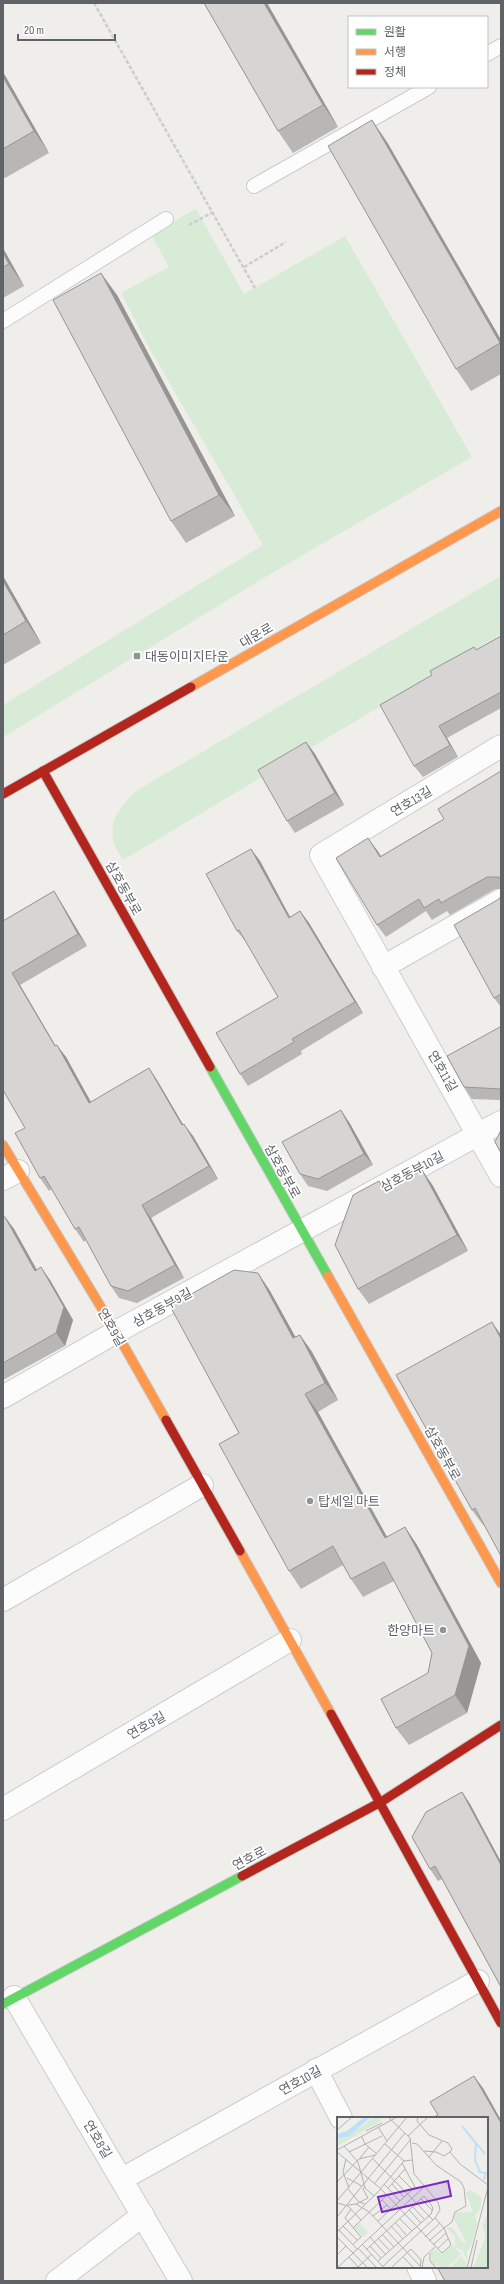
<svg xmlns="http://www.w3.org/2000/svg" width="504" height="2284" viewBox="0 0 504 2284" font-family="'Sofia Sans Condensed','Noto Sans KR',sans-serif">
  <style>
    .green { fill: #d8ebd6 }
    .lines { fill: none; stroke-linecap: round; stroke-linejoin: round }
    .lane-casing { stroke: #cbcccc; stroke-width: 16 }
    .street-casing { stroke: #cbcccc; stroke-width: 24 }
    .fast-casing { stroke: #cacacb; stroke-width: 11 }
    .slow-casing { stroke: #cacacb; stroke-width: 11 }
    .jam-casing { stroke: #cacacb; stroke-width: 11 }
    .path { stroke: #cacfcc; stroke-width: 2.5; stroke-dasharray: 4 2; stroke-linecap: butt }
    .lane { stroke: #fdfcfc; stroke-width: 14 }
    .street { stroke: #fdfcfc; stroke-width: 22 }
    .fast { stroke: #63d668; stroke-width: 9 }
    .slow { stroke: #ff974d; stroke-width: 9 }
    .jam { stroke: #b3261e; stroke-width: 9 }
    .wall { fill: #b8b7b5 }
    .shaded-wall { fill: #969594 }
    .building { fill: #d6d5d3; stroke: #969594 }
    .poi-dot { fill: #919496; stroke: #fff; stroke-width: 1.5 }
    .labels { text-anchor: middle; stroke-width: 3.5; stroke-linejoin: round; paint-order: stroke }
    .street-label { font-size: 13px; fill: #5f6368; stroke: #fff }
    .poi-label { font-size: 13px; fill: #5f6368; stroke: #fff; text-anchor: start }
    .inset-river { fill: none; stroke: #bfe0f9; stroke-width: 2 }
    .inset-road { fill: none; stroke: #b1b2b2; stroke-width: 1 }
    .view { fill: #7b2cbf; fill-opacity: 0.15; stroke: #7b2cbf; stroke-width: 2 }
    .inset-edge { fill: none; stroke: #5f6368; stroke-width: 2 }
  </style>
  <rect width="100%" height="100%" fill="#efeeea"/>
  <g class="green">
    <path d="M 196,209 L 244,294 L 345,236 L 472,457 L 277,570 L 3,737 L 3,705 L 263,545 L 150,349 L 121,293 L 169,267 L 151,234 Z"/>
    <path d="M 501,576 L 501,634 L 123,860 C 103,831 113,814 136,791 Z"/>
  </g>
  <g class="lines">
    <defs>
      <g id="lane">
        <path d="M 487,54 L 501,46"/>
        <path d="M 254,186 L 429,87"/>
        <path d="M 3,321 L 166,219"/>
      </g>
      <g id="street">
        <path d="M 501,746 L 321,855 L 501,1176"/>
        <path d="M 383,967 L 501,900"/>
        <path d="M 3,1179 L 18,1171"/>
        <path d="M 3,1397 L 116,1332 L 501,1122"/>
        <path d="M 3,1600 L 202,1485"/>
        <path d="M 3,1809 L 290,1640"/>
        <path d="M 14,1997 L 181,2281"/>
        <path d="M 316,2070 L 341,2118"/>
        <path d="M 122,2179 L 478,1981"/>
        <path d="M 418,2267 L 425,2281"/>
        <path d="M 57,2281 L 143,2215"/>
      </g>
      <g id="fast">
        <path d="M 210,1067 L 328,1276"/>
        <path d="M 3,2004 L 242,1876"/>
      </g>
      <g id="slow">
        <path d="M 191,687 L 501,511"/>
        <path d="M 3,1145 L 116,1332 L 166,1420"/>
        <path d="M 328,1276 L 501,1583"/>
        <path d="M 240,1551 L 331,1714"/>
      </g>
      <g id="jam">
        <path d="M 43,771 L 210,1067"/>
        <path d="M 3,794 L 191,687"/>
        <path d="M 166,1420 L 240,1551"/>
        <path d="M 331,1714 L 501,2023"/>
        <path d="M 242,1876 L 381,1802 L 501,1725"/>
      </g>
    </defs>
    <use href="#lane" class="lane-casing"/>
    <use href="#street" class="street-casing"/>
    <use href="#fast" class="fast-casing"/>
    <use href="#slow" class="slow-casing"/>
    <use href="#jam" class="jam-casing"/>
    <g class="path">
      <path d="M 94,3 L 255,288"/>
      <path d="M 189,225 L 213,212"/>
      <path d="M 244,267 L 286,242"/>
    </g>
    <use href="#lane" class="lane"/>
    <use href="#street" class="street"/>
    <use href="#fast" class="fast"/>
    <use href="#slow" class="slow"/>
    <use href="#jam" class="jam"/>
  </g>
  <g class="wall">
    <path d="M 204,3 L 267,3 L 338,127 L 293,153 L 278,131 Z"/>
    <path d="M 3,72 L 49,153 L 5,178 L 3,176 Z"/>
    <path d="M 387,142 L 501,340 L 501,374 L 471,391 L 456,369 Z"/>
    <path d="M 3,248 L 24,286 L 3,298 Z"/>
    <path d="M 117,295 L 235,516 L 186,543 L 171,521 Z"/>
    <path d="M 3,576 L 41,643 L 3,665 Z"/>
    <path d="M 501,636 L 501,708 L 447,738 L 458,757 L 423,777 L 414,766 L 432,675 L 474,647 L 476,650 Z"/>
    <path d="M 306,742 L 315,754 L 344,805 L 295,833 L 287,821 Z"/>
    <path d="M 501,771 L 501,889 L 495,889 L 450,915 L 447,911 L 432,920 L 426,911 L 386,937 L 377,925 L 377,850 L 381,856 L 444,819 Z"/>
    <path d="M 251,849 L 260,861 L 290,917 L 300,911 L 309,923 L 363,1013 L 301,1051 L 302,1054 L 248,1086 L 240,1074 L 278,997 L 246,942 L 237,931 Z"/>
    <path d="M 54,891 L 62,904 L 87,946 L 20,985 L 56,1046 L 66,1057 L 91,1102 L 149,1068 L 157,1080 L 183,1125 L 193,1136 L 218,1179 L 151,1218 L 184,1278 L 137,1303 L 119,1298 L 111,1286 L 86,1240 L 84,1242 L 75,1229 L 52,1189 L 49,1191 L 40,1178 L 25,1128 L 3,921 Z"/>
    <path d="M 501,896 L 501,1007 L 494,998 L 499,899 Z"/>
    <path d="M 501,1028 L 501,1100 L 472,1099 L 464,1087 Z"/>
    <path d="M 349,1122 L 373,1165 L 327,1191 L 308,1186 L 300,1174 Z"/>
    <path d="M 422,1170 L 433,1186 L 468,1251 L 369,1304 L 358,1289 Z"/>
    <path d="M 3,1216 L 5,1217 L 14,1229 L 37,1270 L 50,1280 L 73,1320 L 65,1346 L 3,1380 Z"/>
    <path d="M 258,1273 L 270,1291 L 295,1337 L 300,1335 L 312,1352 L 338,1400 L 318,1412 L 387,1537 L 405,1527 L 417,1545 L 481,1663 L 467,1713 L 409,1745 L 396,1728 L 428,1673 L 432,1653 L 394,1581 L 363,1597 L 351,1579 L 343,1565 L 301,1589 L 289,1571 L 239,1433 Z"/>
    <path d="M 501,1335 L 484,1525 L 483,1525 L 472,1510 Z"/>
    <path d="M 462,1792 L 470,1804 L 501,1862 L 501,1987 L 442,1879 L 438,1881 L 430,1869 Z"/>
  </g>
  <g class="shaded-wall">
    <path d="M 264,3 L 267,3 L 338,127 L 323,105 Z"/>
    <path d="M 3,72 L 49,153 L 34,131 L 3,77 Z"/>
    <path d="M 372,120 L 387,142 L 501,340 L 501,344 Z"/>
    <path d="M 3,248 L 24,286 L 9,264 L 3,253 Z"/>
    <path d="M 101,273 L 117,295 L 235,516 L 219,495 Z"/>
    <path d="M 3,576 L 41,643 L 26,621 L 3,581 Z"/>
    <path d="M 439,726 L 447,738 L 458,757 L 450,745 Z"/>
    <path d="M 306,742 L 315,754 L 344,805 L 335,793 Z"/>
    <path d="M 368,838 L 377,850 L 388,869 L 380,857 Z"/>
    <path d="M 251,849 L 260,861 L 297,930 L 289,918 Z"/>
    <path d="M 54,891 L 62,904 L 87,946 L 78,934 Z"/>
    <path d="M 300,911 L 309,923 L 363,1013 L 355,1002 Z"/>
    <path d="M 12,973 L 20,985 L 63,1059 L 55,1046 Z"/>
    <path d="M 57,1045 L 66,1057 L 98,1115 L 89,1103 Z"/>
    <path d="M 149,1068 L 157,1080 L 191,1138 L 182,1125 Z"/>
    <path d="M 341,1110 L 349,1122 L 373,1165 L 364,1154 Z"/>
    <path d="M 184,1124 L 193,1136 L 218,1179 L 209,1166 Z"/>
    <path d="M 422,1170 L 433,1186 L 468,1251 L 457,1235 Z"/>
    <path d="M 142,1205 L 151,1218 L 184,1278 L 175,1265 Z"/>
    <path d="M 5,1217 L 14,1229 L 44,1283 L 35,1271 Z"/>
    <path d="M 41,1267 L 50,1280 L 73,1320 L 65,1346 L 56,1333 Z"/>
    <path d="M 258,1273 L 270,1291 L 306,1356 L 293,1338 Z"/>
    <path d="M 492,1322 L 501,1335 L 501,1339 Z"/>
    <path d="M 300,1335 L 312,1352 L 338,1400 L 325,1383 Z"/>
    <path d="M 305,1394 L 318,1412 L 397,1555 L 385,1538 Z"/>
    <path d="M 405,1527 L 417,1545 L 481,1663 L 467,1713 L 455,1695 Z"/>
    <path d="M 462,1792 L 470,1804 L 501,1862 L 501,1865 Z"/>
    <path d="M 474,2076 L 483,2088 L 501,2120 L 501,2123 Z"/>
  </g>
  <g class="building">
    <path d="M 204,3 L 264,3 L 323,105 L 278,131 Z"/>
    <path d="M 3,77 L 34,131 L 3,149 Z"/>
    <path d="M 372,120 L 500,343 L 456,369 L 328,146 Z"/>
    <path d="M 3,253 L 9,264 L 3,267 Z"/>
    <path d="M 101,273 L 219,495 L 171,521 L 53,300 Z"/>
    <path d="M 3,581 L 26,621 L 3,635 Z"/>
    <path d="M 501,636 L 501,692 L 439,726 L 450,745 L 414,766 L 380,705 L 432,675 L 430,671 L 474,647 L 476,650 Z"/>
    <path d="M 306,742 L 335,793 L 287,821 L 258,770 Z"/>
    <path d="M 501,771 L 501,880 L 499,877 L 487,877 L 441,903 L 439,899 L 424,908 L 419,899 L 377,925 L 336,858 L 368,838 L 380,857 L 444,819 L 438,809 Z"/>
    <path d="M 251,849 L 289,918 L 300,911 L 355,1002 L 292,1039 L 294,1042 L 240,1074 L 216,1033 L 278,997 L 239,930 L 237,931 L 206,874 Z"/>
    <path d="M 54,891 L 78,934 L 12,973 L 55,1046 L 57,1045 L 89,1103 L 149,1068 L 182,1125 L 184,1124 L 209,1166 L 142,1205 L 175,1265 L 128,1291 L 111,1286 L 79,1227 L 75,1229 L 44,1176 L 40,1178 L 15,1133 L 25,1128 L 3,1090 L 3,921 Z"/>
    <path d="M 501,896 L 501,994 L 494,998 L 454,925 L 499,899 Z"/>
    <path d="M 500,1027 L 501,1028 L 501,1089 L 464,1087 L 447,1056 Z"/>
    <path d="M 341,1110 L 364,1154 L 318,1179 L 300,1174 L 282,1142 Z"/>
    <path d="M 501,1130 L 501,1153 L 495,1142 Z"/>
    <path d="M 422,1170 L 457,1235 L 358,1289 L 335,1245 L 353,1195 L 379,1181 L 384,1190 Z"/>
    <path d="M 3,1216 L 5,1217 L 35,1271 L 41,1267 L 64,1307 L 56,1333 L 3,1363 Z"/>
    <path d="M 234,1270 L 258,1273 L 293,1338 L 300,1335 L 325,1383 L 305,1394 L 385,1538 L 405,1527 L 469,1646 L 455,1695 L 396,1728 L 381,1699 L 428,1673 L 432,1653 L 384,1562 L 351,1579 L 333,1546 L 289,1571 L 219,1444 L 239,1433 L 170,1306 Z"/>
    <path d="M 492,1322 L 501,1339 L 501,1556 L 475,1508 L 472,1510 L 396,1375 Z"/>
    <path d="M 462,1792 L 501,1865 L 501,1987 L 435,1866 L 430,1869 L 412,1837 L 426,1812 Z"/>
    <path d="M 474,2076 L 501,2123 L 501,2281 L 445,2281 L 437,2267 L 487,2267 L 487,2118 L 432,2118 L 438,2115 L 430,2102 Z"/>
  </g>
  <g class="poi-dot">
    <rect x="133" y="652" width="8" height="8" rx="2"/>
    <circle cx="310" cy="1501" r="4"/>
    <circle cx="443" cy="1630" r="4"/>
  </g>
  <g class="labels">
    <g class="street-label">
      <text transform="translate(256 635) rotate(-30)" y="5">대운로</text>
      <text transform="translate(411 801) rotate(-31)" y="5">연호13길</text>
      <text transform="translate(124 888) rotate(61)" y="5">삼호동부로</text>
      <text transform="translate(443 1071) rotate(60)" y="5">연호11길</text>
      <text transform="translate(283 1171) rotate(61)" y="5">삼호동부로</text>
      <text transform="translate(412 1171) rotate(-28)" y="5">삼호동부10길</text>
      <text transform="translate(162 1307) rotate(-29)" y="5">삼호동부9길</text>
      <text transform="translate(112 1327) rotate(60)" y="5">연호9길</text>
      <text transform="translate(443 1453) rotate(61)" y="5">삼호동부로</text>
      <text transform="translate(146 1725) rotate(-30)" y="5">연호9길</text>
      <text transform="translate(249 1858) rotate(-28)" y="5">연호로</text>
      <text transform="translate(300 2080) rotate(-29)" y="5">연호10길</text>
      <text transform="translate(98 2139) rotate(59)" y="5">연호8길</text>
    </g>
    <g class="poi-label">
      <text x="145" y="661">대동이미지타운</text>
      <text x="318" y="1506">탑세일 마트</text>
      <text x="435" y="1635" text-anchor="end">한양마트</text>
    </g>
  </g>
  <g transform="translate(337 2117)">
    <rect width="151" height="151" fill="#efeeea"/>
    <path d="M 38,0 L 42,0 L 44,4 L 0,29 L 0,22 L 8,21 ZM 22,106 L 31,115 L 26,120 L 17,111 ZM 115,128 L 124,137 L 111,150 L 95,148 L 94,135 L 98,132 L 105,137 ZM 124,139 L 130,147 L 127,151 L 114,150 Z" fill="#d8ebd6"/>
    <path d="M 133,73 L 143,79 L 145,85 L 142,94 L 138,98 L 140,107 L 134,129 L 130,134 L 130,143 L 126,134 L 118,130 L 118,120 L 110,111 L 115,110 L 125,125 L 130,127 L 117,102 L 119,95 L 136,95 L 129,76 ZM 151,87 L 151,151 L 143,151 L 137,149 L 149,119 L 145,109 L 150,98 Z" fill="#d8ebd6"/>
    <path d="M 27,0 L 34,0 L 12,19 L 0,22 L 0,17 L 10,14 Z" fill="#bfe0f9"/>
    <path class="inset-river" d="M 125,9 L 139,26 L 138,43M 140,27 L 148,37M 138,43 L 143,55 L 149,56 L 147,63"/>
    <path class="inset-road" d="M 81,0 L 80,4 L 92,18 L 111,26 L 115,32 L 113,35M 41,10 L 50,24M 0,13 L 15,0M 29,14 L 45,6M 71,19 L 91,0M 25,20 L 28,27 L 40,37M 75,26 L 80,27 L 99,48 L 124,65 L 127,71 L 129,89 L 118,95 L 115,105 L 107,111M 48,27 L 67,44M 7,29 L 21,45 L 28,71 L 37,79M 0,33 L 60,0M 87,34 L 99,35 L 107,39 L 113,35 L 123,47 L 151,68M 0,35 L 44,72 L 105,136 L 114,128 L 107,111 L 98,101M 12,35 L 45,19M 92,40 L 105,24M 23,41 L 32,30M 9,42 L 6,55 L 12,71M 36,42 L 96,103M 62,59 L 75,72M 10,61 L 25,69M 0,65 L 22,42 L 38,38M 38,66 L 74,22M 47,67 L 63,84M 55,67 L 67,80M 44,71 L 67,44 L 75,43M 51,71 L 68,52M 11,72 L 22,85 L 28,87M 84,82 L 96,94M 45,83 L 54,92M 0,84 L 70,0M 0,86 L 11,89 L 24,103M 19,87 L 31,81 L 26,72 L 28,69M 11,88 L 19,87 L 32,95 L 83,149M 76,90 L 87,102M 14,92 L 8,101 L 24,120 L 16,127M 72,93 L 84,106M 36,99 L 50,88M 0,100 L 68,16M 62,101 L 75,114M 41,104 L 78,70 L 65,46M 58,105 L 70,119M 6,109 L 20,123M 54,109 L 66,122M 16,111 L 50,78M 2,113 L 20,132M 0,115 L 44,72M 45,117 L 57,130M 0,120 L 31,151M 33,120 L 49,138M 88,120 L 103,106M 41,121 L 53,134M 92,124 L 107,111M 25,127 L 47,151M 96,128 L 109,116M 33,129 L 44,141M 21,131 L 39,150M 30,132 L 87,79 L 93,86 L 96,91 L 94,97 L 41,144M 100,132 L 111,122M 93,136 L 93,144 L 99,151M 0,138 L 9,129M 12,140 L 22,151M 66,140 L 77,151M 0,151 L 87,70M 20,151 L 35,137M 44,151 L 98,101 L 103,93 L 101,85 L 77,57 L 73,21 L 51,0M 54,151 L 74,132 L 84,143 L 83,151M 85,151 L 87,140 L 98,130M 130,151 L 151,70M 134,151 L 140,123"/>
    <path class="view" d="M 111,64 L 114,79 L 45,95 L 41,80 Z"/>
    <rect width="151" height="151" class="inset-edge"/>
  </g>
  <rect width="504" height="2284" fill="none" stroke="#5f6368" stroke-width="8"/>
  <rect x="348" y="16" width="140" height="72" fill="#ffffff" stroke="#bfc1c3"/>
  <rect x="356" y="29" width="20" height="6" fill="#63d668" stroke="#bfc1c3"/>
  <text x="384" y="36" font-size="12" fill="#5f6368">원활</text>
  <rect x="356" y="49" width="20" height="6" fill="#ff974d" stroke="#bfc1c3"/>
  <text x="384" y="56" font-size="12" fill="#5f6368">서행</text>
  <rect x="356" y="69" width="20" height="6" fill="#b3261e" stroke="#bfc1c3"/>
  <text x="384" y="76" font-size="12" fill="#5f6368">정체</text>
  <path d="M18 34v6h97v-6" fill="none" stroke="#5f6368" stroke-width="2"/>
  <text x="24" y="34" font-size="12" fill="#5f6368" stroke="#ffffff" stroke-width="3" paint-order="stroke">20 m</text>
</svg>
